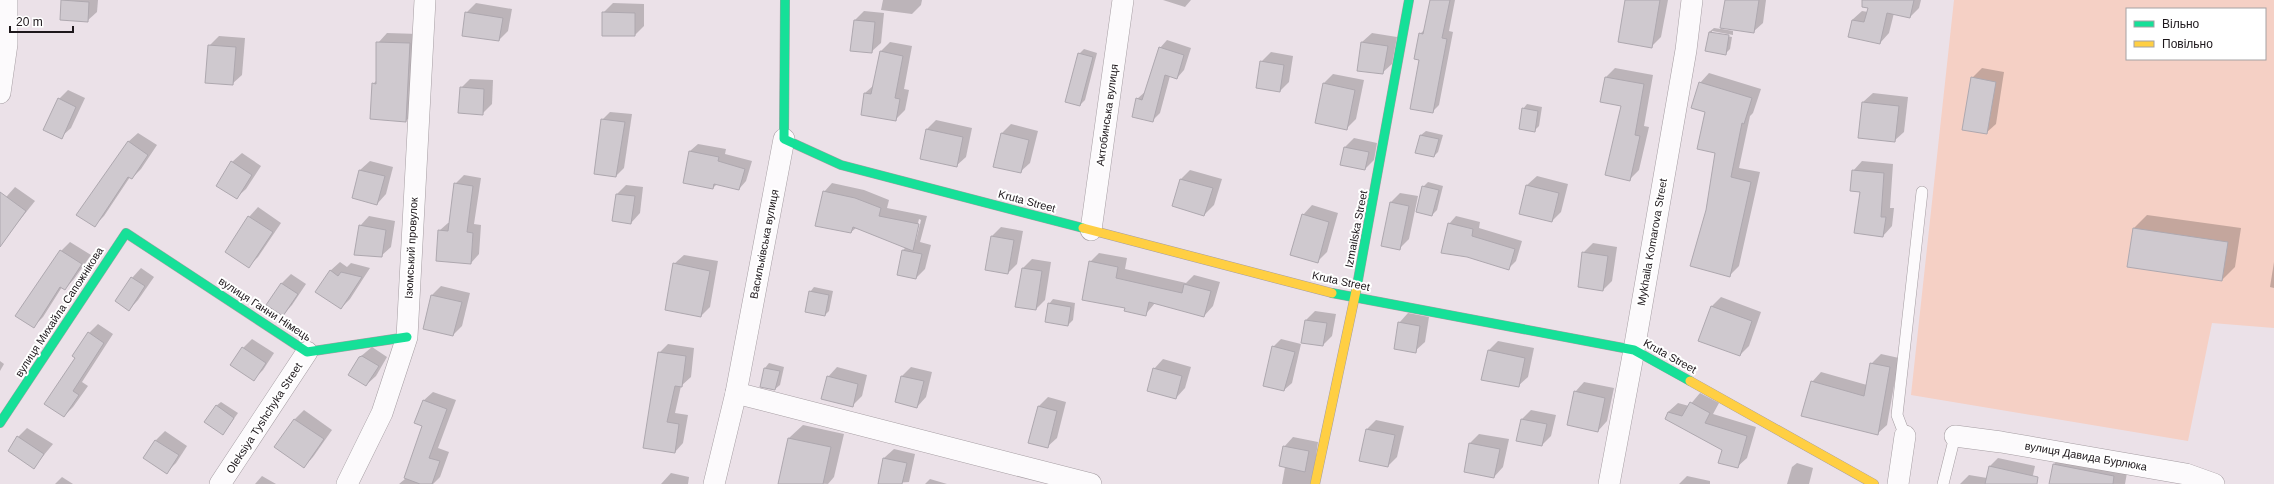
<svg xmlns="http://www.w3.org/2000/svg" width="2274" height="484" viewBox="0 0 2274 484" font-family="Helvetica,sans-serif">
  <style>
    .green { fill: #f5d0c5; fill-rule: evenodd }
    .shadow { fill: #0003; fill-rule: evenodd }
    .building { fill: #cfc9cf; stroke: #aea8af }
    .lines { fill: none; stroke-linecap: round; stroke-linejoin: round }
    .lane-casing { stroke: #a59da2; stroke-width: 12 }
    .street-casing { stroke: #a59da2; stroke-width: 22 }
    .fast-casing { stroke: #a59da2; stroke-width: 10 }
    .slow-casing { stroke: #a59da2; stroke-width: 10 }
    .lane { stroke: #fcfafc; stroke-width: 11 }
    .street { stroke: #fcfafc; stroke-width: 21 }
    .fast { stroke: #16e098; stroke-width: 9 }
    .slow { stroke: #ffcf43; stroke-width: 9 }
    .labels { text-anchor: middle; stroke-width: 4; stroke-linejoin: round; paint-order: stroke }
    .street-label { font-size: 11px; fill: #1d171b; stroke: #fff }
  </style>
  <rect width="100%" height="100%" fill="#ebe1e8"/>
  <path class="green" d="M 1954,0 L 2274,0 L 2274,328 L 2212,323 L 2188,441 L 1911,395 ZM 2127,9 L 2265,9 L 2265,59 L 2127,59 Z"/>
  <g class="shadow">
    <path d="M 62,0 L 98,0 L 97,12 L 87,21 L 61,19 Z"/>
    <path d="M 883,0 L 922,0 L 921,5 L 912,14 L 881,10 Z"/>
    <path d="M 1163,0 L 1191,0 L 1185,7 Z"/>
    <path d="M 1431,0 L 1455,0 L 1449,31 L 1453,32 L 1439,105 L 1432,112 L 1420,34 L 1425,29 Z"/>
    <path d="M 1626,0 L 1668,0 L 1661,37 L 1652,46 Z"/>
    <path d="M 1732,0 L 1766,0 L 1763,23 L 1753,32 L 1722,27 L 1722,29 L 1733,31 L 1733,35 L 1712,31 L 1712,33 L 1732,37 L 1730,49 L 1725,54 L 1709,32 L 1714,28 L 1721,29 L 1725,7 Z"/>
    <path d="M 1871,0 L 1921,0 L 1919,8 L 1910,17 L 1894,13 L 1889,33 L 1880,43 L 1852,20 L 1862,11 L 1868,12 Z"/>
    <path d="M 476,3 L 512,9 L 508,31 L 499,40 L 466,13 Z"/>
    <path d="M 613,3 L 644,4 L 644,26 L 635,35 L 603,13 Z"/>
    <path d="M 864,11 L 884,13 L 881,43 L 871,52 L 852,50 L 855,20 Z"/>
    <path d="M 387,33 L 419,34 L 415,111 L 406,121 L 371,118 L 373,84 L 377,80 L 378,43 Z"/>
    <path d="M 1372,33 L 1397,37 L 1392,64 L 1382,73 L 1362,42 Z"/>
    <path d="M 219,36 L 245,38 L 242,75 L 232,84 L 209,46 Z"/>
    <path d="M 1167,40 L 1191,48 L 1184,70 L 1177,78 L 1170,76 L 1160,113 L 1152,121 L 1137,99 L 1146,91 L 1160,48 Z"/>
    <path d="M 890,42 L 912,46 L 904,89 L 909,90 L 905,110 L 896,119 L 865,93 L 874,85 L 880,52 Z"/>
    <path d="M 1084,49 L 1097,53 L 1085,100 L 1080,105 L 1079,54 Z"/>
    <path d="M 1271,52 L 1293,56 L 1289,82 L 1280,91 L 1261,62 Z"/>
    <path d="M 1615,68 L 1653,75 L 1644,126 L 1649,127 L 1639,170 L 1629,180 L 1622,105 L 1606,77 Z"/>
    <path d="M 1982,68 L 2004,72 L 1996,124 L 1986,133 L 1972,78 Z"/>
    <path d="M 1709,73 L 1761,89 L 1753,113 L 1750,116 L 1739,168 L 1760,172 L 1739,266 L 1729,276 L 1717,153 L 1700,83 Z"/>
    <path d="M 1333,74 L 1364,80 L 1356,119 L 1346,129 L 1324,83 Z"/>
    <path d="M 470,79 L 493,80 L 492,104 L 482,114 L 461,88 Z"/>
    <path d="M 68,90 L 85,98 L 71,128 L 61,137 L 59,99 Z"/>
    <path d="M 1873,93 L 1908,97 L 1904,132 L 1894,141 L 1863,102 Z"/>
    <path d="M 1527,104 L 1542,107 L 1539,126 L 1534,131 L 1523,109 Z"/>
    <path d="M 610,112 L 632,114 L 624,168 L 616,176 L 602,120 Z"/>
    <path d="M 936,120 L 972,128 L 966,157 L 956,166 L 927,129 Z"/>
    <path d="M 1011,124 L 1038,131 L 1030,163 L 1020,172 L 1002,133 Z"/>
    <path d="M 1426,131 L 1443,135 L 1438,152 L 1434,156 L 1421,135 Z"/>
    <path d="M 138,133 L 157,145 L 141,169 L 132,178 L 130,177 L 104,216 L 94,226 L 128,142 Z"/>
    <path d="M 1354,138 L 1377,143 L 1374,160 L 1365,169 L 1345,147 Z"/>
    <path d="M 698,144 L 726,149 L 725,154 L 752,161 L 746,181 L 739,189 L 717,184 L 713,188 L 690,151 Z"/>
    <path d="M 242,153 L 261,166 L 246,189 L 236,198 L 232,162 Z"/>
    <path d="M 370,161 L 393,167 L 386,194 L 377,204 L 353,197 L 360,170 Z"/>
    <path d="M 1862,161 L 1893,164 L 1890,208 L 1894,208 L 1892,226 L 1883,236 L 1853,171 Z"/>
    <path d="M 1190,170 L 1222,179 L 1214,205 L 1204,215 L 1173,205 L 1181,179 Z"/>
    <path d="M 464,175 L 481,178 L 474,224 L 481,225 L 479,254 L 471,263 L 439,231 L 448,223 L 450,223 L 455,184 Z"/>
    <path d="M 1537,176 L 1568,184 L 1561,212 L 1552,221 L 1527,185 Z"/>
    <path d="M 1428,182 L 1443,186 L 1437,210 L 1432,215 L 1423,187 Z"/>
    <path d="M 832,183 L 864,190 L 889,200 L 887,208 L 927,216 L 920,242 L 931,245 L 925,269 L 916,278 L 898,274 L 903,250 L 906,247 L 856,228 L 851,232 L 824,192 ZM 919,219 L 921,220 L 916,240 L 914,240 Z"/>
    <path d="M 626,185 L 643,187 L 640,213 L 631,223 L 617,194 Z"/>
    <path d="M 15,187 L 35,201 L 7,236 L 0,231 L 0,204 Z"/>
    <path d="M 1400,193 L 1418,196 L 1409,239 L 1399,249 L 1382,245 L 1391,202 Z"/>
    <path d="M 1312,205 L 1338,213 L 1327,252 L 1317,262 L 1303,215 Z"/>
    <path d="M 258,207 L 281,223 L 258,257 L 249,266 L 249,217 Z"/>
    <path d="M 2147,215 L 2241,228 L 2235,267 L 2222,280 L 2128,266 L 2134,228 Z"/>
    <path d="M 369,216 L 395,221 L 391,247 L 381,256 L 360,226 Z"/>
    <path d="M 1456,216 L 1480,222 L 1479,228 L 1522,241 L 1516,261 L 1508,269 L 1449,224 Z"/>
    <path d="M 1001,227 L 1023,231 L 1017,264 L 1008,273 L 992,236 Z"/>
    <path d="M 70,242 L 91,255 L 74,279 L 65,289 L 62,287 L 43,317 L 34,326 L 61,251 Z"/>
    <path d="M 1593,243 L 1617,247 L 1612,281 L 1603,290 L 1583,253 Z"/>
    <path d="M 1099,253 L 1127,258 L 1125,269 L 1186,283 L 1194,275 L 1220,282 L 1213,306 L 1204,316 L 1155,303 L 1145,315 L 1126,307 L 1090,262 Z"/>
    <path d="M 684,255 L 718,261 L 710,307 L 701,316 L 674,264 Z"/>
    <path d="M 1032,259 L 1051,262 L 1045,300 L 1036,309 L 1023,268 Z"/>
    <path d="M 340,262 L 347,267 L 351,263 L 370,268 L 350,299 L 341,308 L 330,271 Z"/>
    <path d="M 2274,262 L 2274,288 L 2270,287 Z"/>
    <path d="M 141,268 L 154,277 L 138,300 L 129,310 L 132,278 Z"/>
    <path d="M 291,274 L 306,284 L 292,305 L 283,315 L 267,305 L 282,283 Z"/>
    <path d="M 441,286 L 470,293 L 462,326 L 453,335 L 424,328 L 432,295 Z"/>
    <path d="M 814,287 L 833,291 L 829,311 L 825,315 L 810,292 Z"/>
    <path d="M 1721,297 L 1761,312 L 1749,346 L 1740,355 L 1711,307 Z"/>
    <path d="M 1053,299 L 1075,303 L 1073,320 L 1068,325 L 1049,304 Z"/>
    <path d="M 1315,311 L 1336,314 L 1332,336 L 1323,345 L 1302,342 L 1306,320 Z"/>
    <path d="M 1408,313 L 1429,317 L 1425,342 L 1415,351 L 1399,323 Z"/>
    <path d="M 98,324 L 113,334 L 82,382 L 88,386 L 73,407 L 64,416 L 76,358 L 89,333 Z"/>
    <path d="M 252,339 L 274,353 L 263,370 L 254,379 L 243,348 Z"/>
    <path d="M 1281,339 L 1301,344 L 1292,383 L 1284,390 L 1273,347 Z"/>
    <path d="M 1498,341 L 1534,348 L 1528,377 L 1518,386 L 1489,350 Z"/>
    <path d="M 668,344 L 694,348 L 691,377 L 681,386 L 675,413 L 688,415 L 683,443 L 675,452 L 644,447 L 659,353 Z"/>
    <path d="M 372,347 L 387,357 L 376,376 L 366,385 L 360,357 Z"/>
    <path d="M 1881,354 L 1899,358 L 1887,425 L 1877,434 L 1812,382 L 1821,372 L 1867,385 L 1871,364 Z"/>
    <path d="M 1163,359 L 1191,367 L 1185,388 L 1176,398 L 1154,369 Z"/>
    <path d="M 0,361 L 4,364 L 0,371 Z"/>
    <path d="M 769,363 L 784,367 L 780,385 L 775,389 L 761,386 L 765,368 Z"/>
    <path d="M 837,367 L 867,375 L 862,396 L 852,406 L 828,377 Z"/>
    <path d="M 911,367 L 932,372 L 926,397 L 917,407 L 896,402 L 902,376 Z"/>
    <path d="M 1584,382 L 1614,388 L 1607,421 L 1598,431 L 1575,392 Z"/>
    <path d="M 433,392 L 456,400 L 438,448 L 449,452 L 440,477 L 433,484 L 399,484 L 405,479 L 424,425 L 423,401 Z"/>
    <path d="M 1700,393 L 1719,403 L 1713,414 L 1756,427 L 1747,458 L 1737,467 L 1723,449 L 1668,412 L 1678,403 L 1689,406 Z"/>
    <path d="M 1048,397 L 1066,402 L 1057,438 L 1047,447 L 1038,407 Z"/>
    <path d="M 221,402 L 238,413 L 223,434 L 216,406 Z"/>
    <path d="M 304,410 L 332,430 L 313,457 L 304,467 L 294,420 Z"/>
    <path d="M 1531,410 L 1556,415 L 1551,436 L 1542,445 L 1522,419 Z"/>
    <path d="M 1376,420 L 1404,426 L 1397,457 L 1388,466 L 1367,429 Z"/>
    <path d="M 803,425 L 844,434 L 834,477 L 828,484 L 780,482 L 789,438 Z"/>
    <path d="M 27,428 L 53,444 L 34,467 L 18,437 Z"/>
    <path d="M 165,431 L 187,446 L 176,463 L 166,473 L 144,458 L 156,440 Z"/>
    <path d="M 1479,434 L 1509,439 L 1503,467 L 1494,477 L 1465,471 L 1470,443 Z"/>
    <path d="M 1293,437 L 1318,442 L 1312,484 L 1282,484 L 1285,467 L 1284,447 Z"/>
    <path d="M 894,449 L 915,454 L 909,482 L 879,484 L 884,458 Z"/>
    <path d="M 2063,456 L 2128,467 L 2125,484 L 2062,484 L 2054,464 Z"/>
    <path d="M 1998,458 L 2035,466 L 2031,484 L 1960,484 L 1969,475 L 1987,478 L 1990,466 Z"/>
    <path d="M 1797,463 L 1813,468 L 1809,484 L 1787,484 L 1792,467 Z"/>
    <path d="M 671,473 L 689,477 L 688,484 L 661,484 Z"/>
    <path d="M 262,476 L 276,484 L 255,484 Z"/>
    <path d="M 1687,476 L 1710,481 L 1710,484 L 1679,484 Z"/>
    <path d="M 62,477 L 73,484 L 55,484 Z"/>
    <path d="M 930,479 L 947,484 L 925,484 Z"/>
  </g>
  <g class="building">
    <path d="M 61,0 L 89,2 L 88,22 L 60,20 Z"/>
    <path d="M 1430,0 L 1450,0 L 1442,38 L 1447,39 L 1433,113 L 1410,109 L 1419,60 L 1414,59 L 1419,33 L 1423,34 Z"/>
    <path d="M 1625,0 L 1660,0 L 1652,48 L 1618,42 Z"/>
    <path d="M 1725,0 L 1759,0 L 1754,33 L 1720,28 Z"/>
    <path d="M 1862,0 L 1914,0 L 1910,18 L 1887,13 L 1880,44 L 1848,37 L 1852,20 L 1864,22 L 1868,8 L 1862,7 Z"/>
    <path d="M 465,12 L 503,18 L 499,41 L 462,36 Z"/>
    <path d="M 602,12 L 635,13 L 635,36 L 602,36 Z"/>
    <path d="M 854,20 L 875,22 L 872,53 L 850,51 Z"/>
    <path d="M 1709,32 L 1729,35 L 1726,55 L 1705,51 Z"/>
    <path d="M 376,42 L 410,43 L 406,122 L 370,119 L 372,83 L 376,84 Z"/>
    <path d="M 1361,42 L 1388,46 L 1383,74 L 1357,71 Z"/>
    <path d="M 208,45 L 236,47 L 233,85 L 205,83 Z"/>
    <path d="M 1159,47 L 1184,55 L 1177,79 L 1165,75 L 1153,122 L 1132,117 L 1136,98 L 1142,100 Z"/>
    <path d="M 880,51 L 903,56 L 895,98 L 900,99 L 896,121 L 861,115 L 864,93 L 871,94 Z"/>
    <path d="M 1078,53 L 1093,57 L 1080,106 L 1065,102 Z"/>
    <path d="M 1260,61 L 1284,65 L 1280,92 L 1256,88 Z"/>
    <path d="M 1605,77 L 1644,84 L 1635,135 L 1640,136 L 1630,181 L 1605,175 L 1621,106 L 1600,102 Z"/>
    <path d="M 1971,77 L 1996,82 L 1987,134 L 1962,130 Z"/>
    <path d="M 1699,82 L 1752,98 L 1744,124 L 1742,123 L 1731,177 L 1751,182 L 1730,277 L 1690,266 L 1706,210 L 1715,153 L 1697,149 L 1705,112 L 1691,108 Z"/>
    <path d="M 1323,83 L 1355,90 L 1347,130 L 1315,123 Z"/>
    <path d="M 460,87 L 484,89 L 483,115 L 458,113 Z"/>
    <path d="M 58,98 L 76,107 L 62,139 L 43,130 Z"/>
    <path d="M 1862,102 L 1899,106 L 1895,142 L 1858,138 Z"/>
    <path d="M 1522,108 L 1538,111 L 1535,132 L 1519,129 Z"/>
    <path d="M 601,119 L 625,122 L 616,177 L 594,174 Z"/>
    <path d="M 926,129 L 963,137 L 957,167 L 920,159 Z"/>
    <path d="M 1001,133 L 1029,140 L 1021,173 L 993,167 Z"/>
    <path d="M 1420,135 L 1439,139 L 1434,157 L 1415,153 Z"/>
    <path d="M 128,141 L 148,155 L 132,179 L 128,177 L 95,227 L 76,215 Z"/>
    <path d="M 1344,147 L 1369,152 L 1365,170 L 1340,165 Z"/>
    <path d="M 689,151 L 719,157 L 718,161 L 745,169 L 739,190 L 714,184 L 713,189 L 683,183 Z"/>
    <path d="M 231,161 L 252,175 L 237,199 L 216,186 Z"/>
    <path d="M 359,170 L 385,176 L 377,205 L 352,198 Z"/>
    <path d="M 1852,170 L 1884,173 L 1881,217 L 1886,217 L 1883,237 L 1854,233 L 1860,192 L 1850,191 Z"/>
    <path d="M 1180,179 L 1213,188 L 1204,216 L 1172,206 Z"/>
    <path d="M 454,183 L 473,186 L 467,232 L 473,233 L 471,264 L 436,261 L 438,230 L 448,231 Z"/>
    <path d="M 1526,185 L 1559,193 L 1552,222 L 1519,214 Z"/>
    <path d="M 1422,186 L 1439,190 L 1432,216 L 1416,212 Z"/>
    <path d="M 823,191 L 855,198 L 881,208 L 879,216 L 919,224 L 913,251 L 853,227 L 851,233 L 815,226 Z"/>
    <path d="M 0,192 L 26,211 L 0,247 Z"/>
    <path d="M 616,194 L 635,196 L 631,224 L 612,221 Z"/>
    <path d="M 1390,202 L 1409,206 L 1400,250 L 1381,246 Z"/>
    <path d="M 1302,214 L 1329,222 L 1318,263 L 1290,255 Z"/>
    <path d="M 248,216 L 273,232 L 249,268 L 225,252 Z"/>
    <path d="M 1448,223 L 1473,229 L 1472,236 L 1515,249 L 1509,270 L 1467,257 L 1441,253 Z"/>
    <path d="M 359,225 L 386,230 L 382,257 L 354,255 Z"/>
    <path d="M 2133,228 L 2228,242 L 2222,281 L 2127,267 Z"/>
    <path d="M 991,236 L 1014,240 L 1008,274 L 985,270 Z"/>
    <path d="M 60,250 L 82,264 L 65,290 L 60,287 L 34,328 L 15,316 Z"/>
    <path d="M 902,250 L 922,254 L 916,279 L 897,275 Z"/>
    <path d="M 1582,252 L 1608,256 L 1603,291 L 1578,287 Z"/>
    <path d="M 1089,261 L 1118,267 L 1116,278 L 1182,293 L 1184,284 L 1211,291 L 1204,317 L 1149,302 L 1146,316 L 1124,311 L 1125,308 L 1082,300 Z"/>
    <path d="M 673,263 L 710,271 L 701,317 L 665,310 Z"/>
    <path d="M 1022,268 L 1042,271 L 1036,310 L 1015,307 Z"/>
    <path d="M 330,270 L 338,276 L 341,272 L 362,277 L 341,309 L 315,292 Z"/>
    <path d="M 131,277 L 145,286 L 129,311 L 115,301 Z"/>
    <path d="M 281,283 L 298,294 L 283,316 L 266,305 Z"/>
    <path d="M 809,291 L 829,295 L 825,316 L 805,312 Z"/>
    <path d="M 431,295 L 462,302 L 453,336 L 423,329 Z"/>
    <path d="M 1048,303 L 1071,307 L 1068,326 L 1045,322 Z"/>
    <path d="M 1711,306 L 1752,321 L 1740,356 L 1698,341 Z"/>
    <path d="M 1305,320 L 1327,323 L 1323,346 L 1301,343 Z"/>
    <path d="M 1398,322 L 1420,326 L 1416,353 L 1394,349 Z"/>
    <path d="M 88,332 L 104,343 L 73,391 L 79,395 L 64,417 L 44,404 L 75,358 L 72,356 Z"/>
    <path d="M 1272,346 L 1295,352 L 1284,391 L 1263,386 Z"/>
    <path d="M 242,347 L 266,363 L 254,381 L 230,365 Z"/>
    <path d="M 1488,350 L 1525,358 L 1519,387 L 1481,380 Z"/>
    <path d="M 658,352 L 686,356 L 682,387 L 675,386 L 667,422 L 679,424 L 675,453 L 643,448 Z"/>
    <path d="M 362,356 L 379,366 L 366,386 L 348,375 L 359,357 Z"/>
    <path d="M 1870,363 L 1890,367 L 1878,435 L 1801,416 L 1811,381 L 1864,396 Z"/>
    <path d="M 764,368 L 780,371 L 775,390 L 760,387 Z"/>
    <path d="M 1153,368 L 1182,376 L 1176,399 L 1147,391 Z"/>
    <path d="M 827,376 L 858,384 L 853,407 L 821,399 Z"/>
    <path d="M 901,376 L 924,381 L 917,408 L 895,402 Z"/>
    <path d="M 1574,391 L 1605,398 L 1598,432 L 1567,425 Z"/>
    <path d="M 423,400 L 447,409 L 429,458 L 440,461 L 432,484 L 420,484 L 404,478 L 422,426 L 414,423 Z"/>
    <path d="M 1690,402 L 1710,413 L 1705,423 L 1747,436 L 1738,468 L 1718,463 L 1722,450 L 1665,419 L 1668,412 L 1682,416 Z"/>
    <path d="M 216,405 L 234,418 L 223,435 L 204,422 Z"/>
    <path d="M 1038,406 L 1057,411 L 1048,448 L 1028,443 Z"/>
    <path d="M 294,419 L 324,439 L 304,468 L 274,447 Z"/>
    <path d="M 1521,419 L 1547,424 L 1542,446 L 1516,441 Z"/>
    <path d="M 1366,429 L 1395,435 L 1388,467 L 1359,461 Z"/>
    <path d="M 17,436 L 44,454 L 34,469 L 8,451 Z"/>
    <path d="M 788,438 L 831,447 L 823,484 L 778,484 Z"/>
    <path d="M 155,440 L 179,455 L 167,474 L 143,458 Z"/>
    <path d="M 1469,443 L 1500,449 L 1494,478 L 1464,472 Z"/>
    <path d="M 1283,446 L 1309,451 L 1305,472 L 1279,466 Z"/>
    <path d="M 883,458 L 907,463 L 902,484 L 878,484 Z"/>
    <path d="M 2053,464 L 2114,476 L 2113,484 L 2049,484 Z"/>
    <path d="M 1989,466 L 2038,477 L 2037,484 L 1985,484 Z"/>
  </g>
  <g class="lines">
    <defs>
      <g id="lane">
        <path d="M 1905,436 L 1897,415 L 1922,192"/>
        <path d="M 1943,484 L 1955,436"/>
      </g>
      <g id="street">
        <path d="M 0,93 L 7,44 L 7,0"/>
        <path d="M 1091,230 L 1123,0"/>
        <path d="M 736,393 L 1091,484"/>
        <path d="M 1955,436 L 2001,442 L 2186,474 L 2214,484"/>
        <path d="M 220,484 L 307,352"/>
        <path d="M 347,484 L 382,413 L 407,337 L 425,0"/>
        <path d="M 714,484 L 736,393 L 784,139"/>
        <path d="M 1609,484 L 1634,350 L 1686,50 L 1692,0"/>
        <path d="M 1898,484 L 1905,436"/>
      </g>
      <g id="fast">
        <path d="M 785,0 L 784,139 L 841,165 L 1083,228"/>
        <path d="M 1356,291 L 1409,0"/>
        <path d="M 1332,293 L 1634,350 L 1690,381"/>
        <path d="M 0,423 L 126,233 L 307,352 L 407,337"/>
      </g>
      <g id="slow">
        <path d="M 1083,228 L 1332,293"/>
        <path d="M 1690,381 L 1874,484"/>
        <path d="M 1315,484 L 1356,291"/>
      </g>
    </defs>
    <use href="#lane" class="lane-casing"/>
    <use href="#street" class="street-casing"/>
    <use href="#fast" class="fast-casing"/>
    <use href="#slow" class="slow-casing"/>
    <use href="#lane" class="lane"/>
    <use href="#street" class="street"/>
    <use href="#fast" class="fast"/>
    <use href="#slow" class="slow"/>
  </g>
  <g class="labels">
    <g class="street-label">
      <text transform="translate(1107 115) rotate(-82)" y="4">Актобинська вулиця</text>
      <text transform="translate(1027 201) rotate(15)" y="4">Kruta Street</text>
      <text transform="translate(1356 229) rotate(-79)" y="4">Izmailska Street</text>
      <text transform="translate(1652 242) rotate(-80)" y="4">Mykhaila Komarova Street</text>
      <text transform="translate(764 244) rotate(-79)" y="4">Васильківська вулиця</text>
      <text transform="translate(411 248) rotate(-87)" y="4">Ізюмський провулок</text>
      <text transform="translate(1341 281) rotate(12)" y="4">Kruta Street</text>
      <text transform="translate(265 309) rotate(33)" y="4">вулиця Ганни Німець</text>
      <text transform="translate(59 312) rotate(-57)" y="4">вулиця Михайла Сапожнікова</text>
      <text transform="translate(1670 356) rotate(29)" y="4">Kruta Street</text>
      <text transform="translate(264 418) rotate(-57)" y="4">Oleksiya Tyshchyka Street</text>
      <text transform="translate(2086 456) rotate(10)" y="4">вулиця Давида Бурлюка</text>
    </g>
  </g>
  <rect x="2126" y="8" width="140" height="52" fill="#ffffff" stroke="#a5a2a4"/>
  <rect x="2134" y="21" width="20" height="6" fill="#16e098" stroke="#a5a2a4"/>
  <text x="2162" y="28" font-size="12" fill="#1d171b">Вільно</text>
  <rect x="2134" y="41" width="20" height="6" fill="#ffcf43" stroke="#a5a2a4"/>
  <text x="2162" y="48" font-size="12" fill="#1d171b">Повільно</text>
  <path d="M10 26v6h63v-6" fill="none" stroke="#1d171b" stroke-width="2"/>
  <text x="16" y="26" font-size="12" fill="#1d171b" stroke="#ffffff" stroke-width="3" paint-order="stroke">20 m</text>
</svg>
